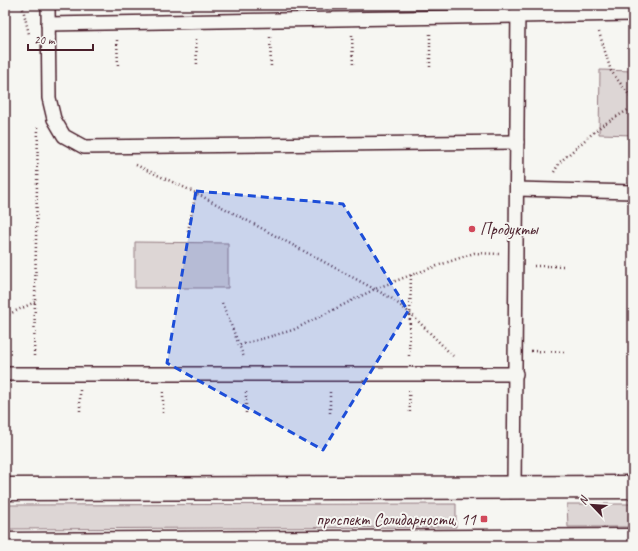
<svg xmlns="http://www.w3.org/2000/svg" width="638" height="551" viewBox="0 0 638 551" font-family="Caveat,sans-serif">
  <style>
    .built { fill: #e9e6e3 }
    .green { fill: #ddd6d5; stroke: #947a80 }
    .lines { fill: none; stroke-linecap: round; stroke-linejoin: round }
    .lane-casing { stroke: #4a1f2b; stroke-width: 16 }
    .street-casing { stroke: #4a1f2b; stroke-width: 25 }
    .secondary-casing { stroke: #4a1f2b; stroke-width: 25 }
    .path { stroke: #4a1f2b; stroke-width: 2.5; stroke-dasharray: 1 3; stroke-linecap: butt }
    .lane { stroke: #f6f6f2; stroke-width: 13 }
    .street { stroke: #f6f6f2; stroke-width: 22 }
    .secondary { stroke: #f6f6f2; stroke-width: 22 }
    .marked { fill: #1d4ed8; fill-opacity: 0.2; stroke: #1d4ed8; stroke-width: 3; stroke-dasharray: 8 5; stroke-linejoin: round }
    .poi-dot { fill: #d1495b; stroke: #f6f6f2; stroke-width: 1.5 }
    .labels { text-anchor: middle; stroke-width: 4; stroke-linejoin: round; paint-order: stroke }
    .poi-label { font-size: 17px; fill: #4a1f2b; stroke: #f6f6f2; text-anchor: start }
  </style>
  <rect width="100%" height="100%" fill="#f6f6f2"/>
  <filter id="ink" filterUnits="userSpaceOnUse"><feTurbulence type="fractalNoise" baseFrequency=".025" numOctaves="2"/><feDisplacementMap in="SourceGraphic" scale="8" xChannelSelector="R" yChannelSelector="G"/><feConvolveMatrix kernelMatrix="1 2 1 2 8 2 1 2 1" color-interpolation-filters="sRGB"/></filter>
  <g filter="url(#ink)">
    <path class="built" d="M 5,5 L 6,5 L 5,218 Z"/>
    <g class="green">
      <path d="M 600,70 L 633,71 L 633,135 L 599,134 Z"/>
      <path d="M 135,242 L 228,243 L 228,288 L 135,288 Z"/>
      <path d="M 456,504 L 456,527 L 5,529 L 5,505 Z"/>
      <path d="M 567,504 L 633,504 L 633,527 L 568,527 Z"/>
    </g>
    <g class="lines">
      <defs>
        <g id="lane">
          <path d="M 48,5 L 49,98 L 54,119 L 64,136 L 84,147 L 517,142"/>
          <path d="M 48,24 L 633,14"/>
          <path d="M 517,189 L 633,192"/>
          <path d="M 5,374 L 516,374"/>
          <path d="M 514,487 L 518,5"/>
        </g>
        <path id="street" d="M 5,489 L 633,487"/>
        <path id="secondary" d="M 5,544 L 633,540"/>
      </defs>
      <use href="#lane" class="lane-casing"/>
      <use href="#street" class="street-casing"/>
      <use href="#secondary" class="secondary-casing"/>
      <g class="path">
        <path d="M 22,5 L 29,34"/>
        <path d="M 599,32 L 611,71 L 633,100"/>
        <path d="M 430,34 L 430,67"/>
        <path d="M 352,35 L 353,67"/>
        <path d="M 270,37 L 271,67"/>
        <path d="M 196,39 L 197,66"/>
        <path d="M 117,40 L 118,66"/>
        <path d="M 136,165 L 196,193 L 391,298 L 410,313 L 453,356"/>
        <path d="M 554,172 L 560,162 L 601,126 L 633,107"/>
        <path d="M 188,231 L 196,193"/>
        <path d="M 534,266 L 565,266"/>
        <path d="M 222,303 L 244,357"/>
        <path d="M 5,316 L 35,302"/>
        <path d="M 240,345 L 293,330 L 375,289 L 411,275 L 474,253 L 500,254"/>
        <path d="M 531,351 L 565,352"/>
        <path d="M 34,356 L 38,127"/>
        <path d="M 409,356 L 411,275"/>
        <path d="M 80,390 L 80,414"/>
        <path d="M 409,391 L 410,413"/>
        <path d="M 163,392 L 163,413"/>
        <path d="M 246,392 L 246,413"/>
        <path d="M 330,392 L 330,413"/>
      </g>
      <use href="#lane" class="lane"/>
      <use href="#street" class="street"/>
      <use href="#secondary" class="secondary"/>
    </g>
  </g>
  <path class="marked" d="M 196,191 L 343,204 L 408,311 L 323,450 L 167,363 Z"/>
  <g class="poi-dot">
    <circle cx="472" cy="229" r="4"/>
    <rect x="480" y="515" width="8" height="8" rx="2"/>
  </g>
  <g class="labels">
    <g class="poi-label">
      <text x="480" y="235">Продукты</text>
      <text x="476" y="525" text-anchor="end">проспект Солидарности, 11</text>
    </g>
  </g>
  <rect width="638" height="551" fill="none" stroke="#f6f6f2" stroke-width="20"/>
  <rect x="10" y="10" width="618" height="531" fill="none" stroke="#4a1f2b" stroke-width="1.5" filter="url(#ink)"/>
  <g transform="translate(592 505) rotate(295)" stroke="#f6f6f2" stroke-width="3" paint-order="stroke">
  <path d="M0-3L7 15L0 10L-7 15Z" fill="#4a1f2b"/>
  <text y="-6" font-size="11" font-weight="bold" text-anchor="middle" fill="#4a1f2b">N</text>
  </g>
  <path d="M28 44v6h65v-6" fill="none" stroke="#4a1f2b" stroke-width="2"/>
  <text x="34" y="44" font-size="12" fill="#4a1f2b" stroke="#f6f6f2" stroke-width="3" paint-order="stroke">20 m</text>
</svg>
